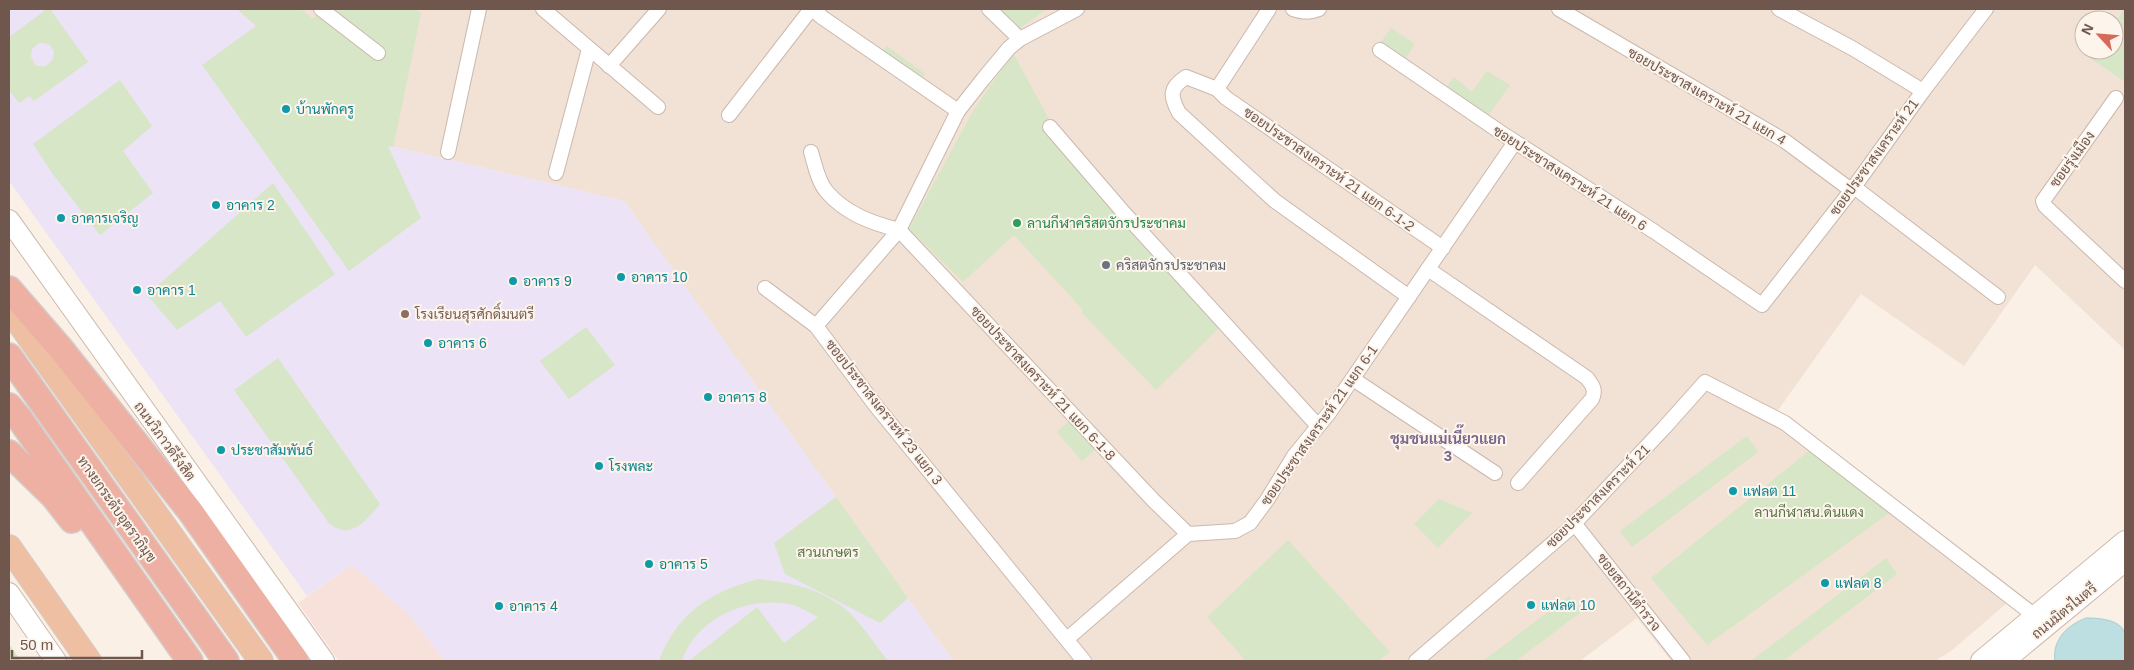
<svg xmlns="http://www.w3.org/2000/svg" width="2134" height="670" viewBox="0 0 2134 670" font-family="Helvetica,Sarabun,sans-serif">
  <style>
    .residential { fill: #f1e2d5 }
    .commercial { fill: #f9e1db }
    .education { fill: #ede3f6 }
    .green { fill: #d6e6c6; fill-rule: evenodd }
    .water { fill: #bddfe1; stroke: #a4cfd2 }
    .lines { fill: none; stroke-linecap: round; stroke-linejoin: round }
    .minor-casing { stroke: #cab8ad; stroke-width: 16 }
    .secondary-casing { stroke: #cfb9ae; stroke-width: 22 }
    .trunk-casing { stroke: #d4cdca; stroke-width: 26 }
    .motorway-casing { stroke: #d4cdca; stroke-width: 28 }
    .minor { stroke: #fff; stroke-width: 14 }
    .secondary { stroke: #fff; stroke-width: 20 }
    .trunk { stroke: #efbfa4; stroke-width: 24 }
    .motorway { stroke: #edb0a3; stroke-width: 25 }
    .culture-dot { fill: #0f9aa8; stroke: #fdf5ec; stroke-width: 2 }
    .leisure-dot { fill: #2e9e5b; stroke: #fdf5ec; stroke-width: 2 }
    .worship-dot { fill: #6b7280; stroke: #fdf5ec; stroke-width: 2 }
    .education-dot { fill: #8d6e63; stroke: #fdf5ec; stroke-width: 2 }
    .labels { text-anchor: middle; stroke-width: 4; stroke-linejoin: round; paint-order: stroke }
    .street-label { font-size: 14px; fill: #70574e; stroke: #fdf5ec }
    .culture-label { font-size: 14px; fill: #0d838f; stroke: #fdf5ec; text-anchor: start }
    .leisure-label { font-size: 14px; fill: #27864d; stroke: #fdf5ec; text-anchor: start }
    .worship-label { font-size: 14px; fill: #5b616d; stroke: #fdf5ec; text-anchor: start }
    .education-label { font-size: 14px; fill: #785e54; stroke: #fdf5ec; text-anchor: start }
    .park-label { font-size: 14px; fill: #597547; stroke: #fdf5ec }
    .neighbourhood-label { font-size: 15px; font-weight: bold; fill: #7b668c; stroke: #fdf5ec }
  </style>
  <rect width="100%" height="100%" fill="#faf0e6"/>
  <path class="residential" d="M 237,9 L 2124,9 L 2114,24 L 2114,20 L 2084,20 L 2084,50 L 2097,50 L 2091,59 L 2125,82 L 2125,350 L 2035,265 L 1964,366 L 1861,294 L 1771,420 L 2007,603 L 1951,651 L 1935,661 L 1671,661 L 1637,618 L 1580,661 L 953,661 L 624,201 L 387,145 Z"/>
  <path class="commercial" d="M 352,565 L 408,614 L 445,661 L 339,661 L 298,603 Z"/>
  <path class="education" d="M 9,9 L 237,9 L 387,145 L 624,201 L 953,661 L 445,661 L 408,614 L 352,565 L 307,596 L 9,181 Z"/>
  <g class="green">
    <path d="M 47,9 L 50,9 L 88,62 L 34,101 L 29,96 L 19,103 L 9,90 L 9,37 ZM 39,43 L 49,44 L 54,51 L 53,59 L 46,66 L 36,66 L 31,57 L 32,49 Z"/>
    <path d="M 237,9 L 301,9 L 313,19 L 323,9 L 416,9 L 421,13 L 394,144 L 394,147 L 388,146 L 421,218 L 349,271 L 202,65 L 256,26 Z"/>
    <path d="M 1000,9 L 1047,9 L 1020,28 L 1010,23 Z"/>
    <path d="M 2124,9 L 2125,9 L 2125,82 L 2091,59 L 2097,50 L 2114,50 L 2114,24 Z"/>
    <path d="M 1391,28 L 1415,44 L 1406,58 L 1381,42 Z"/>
    <path d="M 887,46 L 925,74 L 919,81 L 881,53 Z"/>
    <path d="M 1013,53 L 1050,121 L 1044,128 L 1116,216 L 1220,327 L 1156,390 L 1081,312 L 1083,310 L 1014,235 L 963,282 L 909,229 L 973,111 Z"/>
    <path d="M 1487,71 L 1510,85 L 1488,116 L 1445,89 L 1454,77 L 1472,92 Z"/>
    <path d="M 120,80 L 152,126 L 123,151 L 153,193 L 100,235 L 52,173 L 33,144 Z"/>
    <path d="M 273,183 L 335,274 L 246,337 L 220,301 L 177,330 L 147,295 Z"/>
    <path d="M 586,327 L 615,365 L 569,399 L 540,361 Z"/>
    <path d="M 278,358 L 380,504 C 366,521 349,542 328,522 L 234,390 Z"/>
    <path d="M 1069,421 L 1096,449 L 1082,461 L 1057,432 Z"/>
    <path d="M 1747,436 L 1758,452 L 1632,547 L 1620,531 Z"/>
    <path d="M 1810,450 L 1892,511 L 1707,645 L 1651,578 Z"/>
    <path d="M 836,497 L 908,598 L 880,623 L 785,574 L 774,543 Z"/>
    <path d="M 1439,499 L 1472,513 L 1438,548 L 1414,524 Z"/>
    <path d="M 1288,540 L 1390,652 L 1378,661 L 1246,661 L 1207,617 Z"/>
    <path d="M 1886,558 L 1897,574 L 1783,661 L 1751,661 Z"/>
    <path d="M 758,579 C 792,582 827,590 852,615 C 865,629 876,646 888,661 L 689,661 L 757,607 L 784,643 L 818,617 C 810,613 799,606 790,604 C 747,596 696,618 682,661 L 659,661 C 677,613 710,592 758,579 Z"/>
    <path d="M 1569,596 L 1581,612 L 1516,661 L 1483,661 Z"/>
    <path d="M 9,644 L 21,661 L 9,661 Z"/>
  </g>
  <path class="water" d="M 2086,618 C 2098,618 2120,619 2125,633 C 2128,641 2125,653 2125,661 L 2055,661 C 2052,639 2068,625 2086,618 Z"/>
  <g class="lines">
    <defs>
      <g id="minor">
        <path d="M 321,9 L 378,53"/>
        <path d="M 543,9 L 658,107"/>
        <path d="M 812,9 L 823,18 L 958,111"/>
        <path d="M 989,9 L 1020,39"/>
        <path d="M 1269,9 L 1217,89 L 1186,77 C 1169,88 1170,96 1179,113 L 1275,201 L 1409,297"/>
        <path d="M 1293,9 C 1303,12 1309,13 1319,9"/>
        <path d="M 1559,9 L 1785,141 L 1851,190"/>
        <path d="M 1779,9 L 1852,48 L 1923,91"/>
        <path d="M 1380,50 L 1506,136 L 1655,232 L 1762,305 L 1854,187 L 1923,91 L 1986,9"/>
        <path d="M 609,66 L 659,9"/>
        <path d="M 1217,89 L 1226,98 L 1443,248"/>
        <path d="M 2116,98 L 2043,201 L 2045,206 L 2125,281"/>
        <path d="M 729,115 L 811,9"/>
        <path d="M 1050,127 L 1124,213 L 1318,426"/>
        <path d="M 448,152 L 479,9"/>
        <path d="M 811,152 C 815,165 818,182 827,192 C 846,214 872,223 899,230 L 1154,501 L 1188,534"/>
        <path d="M 556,173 L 589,49"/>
        <path d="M 1854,187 L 1998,297"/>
        <path d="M 1428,269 L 1587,378 C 1593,386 1596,390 1592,399 L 1518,483"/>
        <path d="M 765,288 L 816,326 L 876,406 L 1084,661"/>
        <path d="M 816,326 L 899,230 L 958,111 L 984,78 L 1009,48 L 1020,39 L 1077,9"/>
        <path d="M 1353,379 L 1495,473"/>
        <path d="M 1574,523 L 1683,661"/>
        <path d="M 1067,639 L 1188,534 L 1235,531 L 1250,523 L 1267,500 L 1294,456 L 1329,413 L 1515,142"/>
        <path d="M 1416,661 L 1568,530 L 1664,428 L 1705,382 L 1785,423 L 2035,616"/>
      </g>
      <g id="secondary">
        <path d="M 9,220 L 324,661"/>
        <path d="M 9,593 L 56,661"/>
        <path d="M 1981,661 L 2125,541"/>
        <path d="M 2004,661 L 2125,561"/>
      </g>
      <g id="trunk">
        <path d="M 9,309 L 261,661"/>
        <path d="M 9,547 L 89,661"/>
      </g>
      <g id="motorway">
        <path d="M 9,289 L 61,349 L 190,511 L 296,661"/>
        <path d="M 9,356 L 226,661"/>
        <path d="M 9,406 L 19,418 L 190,661"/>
        <path d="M 9,453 L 54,497 L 72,520"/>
      </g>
    </defs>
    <use href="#minor" class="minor-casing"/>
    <use href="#secondary" class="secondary-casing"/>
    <use href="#trunk" class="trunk-casing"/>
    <use href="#motorway" class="motorway-casing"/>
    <use href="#minor" class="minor"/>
    <use href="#secondary" class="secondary"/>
    <use href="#trunk" class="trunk"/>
    <use href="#motorway" class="motorway"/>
  </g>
  <g class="culture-dot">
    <circle cx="286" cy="109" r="5"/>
    <circle cx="216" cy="205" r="5"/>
    <circle cx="61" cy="218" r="5"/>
    <circle cx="621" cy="277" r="5"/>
    <circle cx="513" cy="281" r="5"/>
    <circle cx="137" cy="290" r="5"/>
    <circle cx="428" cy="343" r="5"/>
    <circle cx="708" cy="397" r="5"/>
    <circle cx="221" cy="450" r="5"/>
    <circle cx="599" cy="466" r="5"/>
    <circle cx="1733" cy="491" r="5"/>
    <circle cx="649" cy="564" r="5"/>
    <circle cx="1825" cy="583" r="5"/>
    <circle cx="1531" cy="605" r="5"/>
    <circle cx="499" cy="606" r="5"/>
  </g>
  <circle class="leisure-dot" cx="1017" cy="223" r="5"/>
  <circle class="worship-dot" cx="1106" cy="265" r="5"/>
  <circle class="education-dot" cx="405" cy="314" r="5"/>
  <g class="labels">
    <g class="street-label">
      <text transform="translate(1707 96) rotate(30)" y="5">ซอยประชาสงเคราะห์ 21 แยก 4</text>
      <text transform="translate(1874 157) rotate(-54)" y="5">ซอยประชาสงเคราะห์ 21</text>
      <text transform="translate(2072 159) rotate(-54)" y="5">ซอยรุ่งเมือง</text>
      <text transform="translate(1329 169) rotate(35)" y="5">ซอยประชาสงเคราะห์ 21 แยก 6-1-2</text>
      <text transform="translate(1570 178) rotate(33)" y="5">ซอยประชาสงเคราะห์ 21 แยก 6</text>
      <text transform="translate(1043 383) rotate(47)" y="5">ซอยประชาสงเคราะห์ 21 แยก 6-1-8</text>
      <text transform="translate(884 412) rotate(52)" y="5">ซอยประชาสงเคราะห์ 23 แยก 3</text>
      <text transform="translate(1319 425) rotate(-55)" y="5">ซอยประชาสงเคราะห์ 21 แยก 6-1</text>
      <text transform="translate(165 441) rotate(54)" y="5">ถนนวิภาวดีรังสิต</text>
      <text transform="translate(1598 496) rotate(-45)" y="5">ซอยประชาสงเคราะห์ 21</text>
      <text transform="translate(117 509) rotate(55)" y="5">ทางยกระดับอุตราภิมุข</text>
      <text transform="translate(1629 592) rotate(52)" y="5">ซอยสถานีตำรวจ</text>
      <text transform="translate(2064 611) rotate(-39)" y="5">ถนนมิตรไมตรี</text>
    </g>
    <g class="culture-label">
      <text x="296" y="114">บ้านพักครู</text>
      <text x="226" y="210">อาคาร 2</text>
      <text x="71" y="223">อาคารเจริญ</text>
      <text x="631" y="282">อาคาร 10</text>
      <text x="523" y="286">อาคาร 9</text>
      <text x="147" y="295">อาคาร 1</text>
      <text x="438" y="348">อาคาร 6</text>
      <text x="718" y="402">อาคาร 8</text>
      <text x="231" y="455">ประชาสัมพันธ์</text>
      <text x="609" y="471">โรงพละ</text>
      <text x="1743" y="496">แฟลต 11</text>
      <text x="659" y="569">อาคาร 5</text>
      <text x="1835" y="588">แฟลต 8</text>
      <text x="1541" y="610">แฟลต 10</text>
      <text x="509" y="611">อาคาร 4</text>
    </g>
    <g class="leisure-label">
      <text x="1027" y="228">ลานกีฬาคริสตจักรประชาคม</text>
    </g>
    <g class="worship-label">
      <text x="1116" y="270">คริสตจักรประชาคม</text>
    </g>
    <g class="education-label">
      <text x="415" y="319">โรงเรียนสุรศักดิ์มนตรี</text>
    </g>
    <g class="park-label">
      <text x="1809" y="517">ลานกีฬาสน.ดินแดง</text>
      <text x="828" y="557">สวนเกษตร</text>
    </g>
    <g class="neighbourhood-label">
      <text x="1448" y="444">ชุมชนแม่เนี๊ยวแยก<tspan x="1448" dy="17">3</tspan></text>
    </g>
  </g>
  <rect width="2134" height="670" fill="none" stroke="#70574e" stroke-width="20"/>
  <g transform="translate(2099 35) rotate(296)"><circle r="24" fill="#fdf5ec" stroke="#c5b6ad"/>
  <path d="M0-4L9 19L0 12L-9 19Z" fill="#d76958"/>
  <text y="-8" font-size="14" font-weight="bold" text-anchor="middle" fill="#70574e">N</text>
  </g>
  <path d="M12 650v8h130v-8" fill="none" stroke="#70574e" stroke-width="2.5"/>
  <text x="20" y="650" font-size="15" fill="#70574e" stroke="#fdf5ec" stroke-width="4" paint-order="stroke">50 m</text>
</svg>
